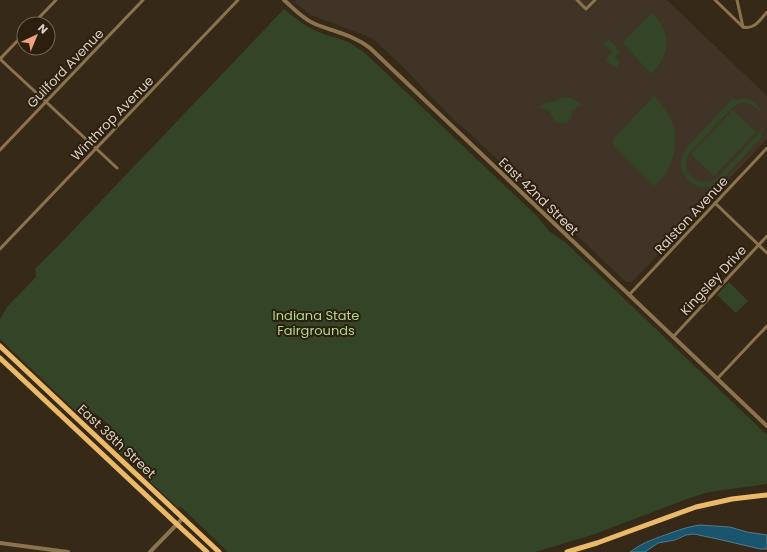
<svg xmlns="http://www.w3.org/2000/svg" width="767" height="552" viewBox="0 0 767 552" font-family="Poppins,sans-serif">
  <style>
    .education { fill: #3f3425 }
    .green { fill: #334526; fill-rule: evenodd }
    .water { fill: #1a556f; stroke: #537a89 }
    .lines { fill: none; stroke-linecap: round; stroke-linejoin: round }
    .minor { stroke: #8b734e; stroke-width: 3 }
    .tertiary { stroke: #8b734e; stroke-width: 4 }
    .primary { stroke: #ebb96a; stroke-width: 5 }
    .labels { text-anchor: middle; stroke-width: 4; stroke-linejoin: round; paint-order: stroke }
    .street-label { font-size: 13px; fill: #d9d0c6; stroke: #2c1f0e }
    .park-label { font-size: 13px; fill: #aed892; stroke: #2c1f0e }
  </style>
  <rect width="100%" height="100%" fill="#362918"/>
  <path class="education" d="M 296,0 L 667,0 L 767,96 L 767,139 L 632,282 L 626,282 L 467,131 L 462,126 L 458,124 L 401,65 L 372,38 L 311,15 L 294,2 Z"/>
  <g class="green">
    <path d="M 284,9 C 295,18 306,27 319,32 C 324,35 331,36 337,38 C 348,41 358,47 367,55 L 537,216 L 549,231 L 566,243 L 767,435 L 767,484 L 723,490 L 705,493 L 687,499 L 592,535 L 535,552 L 228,552 L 180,506 L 178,508 L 114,447 C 115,444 116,440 117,437 C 117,429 101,418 95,413 L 84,419 L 2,341 L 0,339 L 0,319 L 4,312 L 7,307 L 36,277 L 35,269 L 60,244 Z"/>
    <path d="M 652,13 C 656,17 661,22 663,28 C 671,45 664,62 651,74 L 624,44 L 624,41 Z"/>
    <path d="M 609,40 L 616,46 L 616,49 L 620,51 L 615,57 L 620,62 L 620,64 L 617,68 L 613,66 L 606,61 L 608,56 L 612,53 L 611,51 L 605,45 L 605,41 Z"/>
    <path d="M 654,96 C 659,102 665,108 669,116 C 679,133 676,158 665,175 C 662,179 658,182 654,186 L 613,145 L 613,139 Z"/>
    <path d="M 565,97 C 572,98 577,100 581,105 L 572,111 C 573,121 566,126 557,123 L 551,116 L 551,112 L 539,107 C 545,102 546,103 552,102 C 557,101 559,98 565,97 Z"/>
    <path d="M 733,98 L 735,100 C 759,92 767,118 761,138 L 721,181 C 718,183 715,185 712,186 C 696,192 679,177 681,160 C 682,156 684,152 686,148 ZM 742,103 C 758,104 767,116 760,132 L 717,178 C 698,190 679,173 689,154 L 731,109 L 735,106 Z"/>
    <path d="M 733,110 L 756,132 L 714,176 L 691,154 Z"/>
    <path d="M 729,282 L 748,301 L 736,313 L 717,295 Z"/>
  </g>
  <path class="water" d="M 700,525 L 730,527 L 747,532 L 767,535 L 767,549 L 760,549 L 722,540 L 694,534 L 686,535 L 675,540 L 658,543 L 645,552 L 630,552 C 645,541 655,539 673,532 C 682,529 691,526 700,525 Z"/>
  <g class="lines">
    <g class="minor">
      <path d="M 577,0 L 586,9 L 595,0"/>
      <path d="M 715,0 L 743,27 C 754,30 760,20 767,12"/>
      <path d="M 737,0 L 743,27"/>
      <path d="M 33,24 L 56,0"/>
      <path d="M 0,59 L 117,168"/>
      <path d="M 0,59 L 24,34"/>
      <path d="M 0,150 L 143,0"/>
      <path d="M 715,203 L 767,253"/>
      <path d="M 0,249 L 238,0"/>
      <path d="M 629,295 L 767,148"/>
      <path d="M 673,337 L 767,236"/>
      <path d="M 717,379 L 767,326"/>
    </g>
    <g class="tertiary">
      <path d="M 284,0 C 293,8 302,18 313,23 C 333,32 352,34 370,48 L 767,426"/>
      <path d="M 0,543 L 68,552"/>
      <path d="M 150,552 L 183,518"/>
    </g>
    <g class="primary">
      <path d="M 0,346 L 219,552"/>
      <path d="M 0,358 L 182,529 L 207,552"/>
      <path d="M 567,552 L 597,543 L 696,507 L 732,499 L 767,495"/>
    </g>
  </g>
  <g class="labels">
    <g class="street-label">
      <text transform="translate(65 68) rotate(-46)" y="5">Guilford Avenue</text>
      <text transform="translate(112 118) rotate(-46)" y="5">Winthrop Avenue</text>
      <text transform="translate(539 196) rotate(44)" y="5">East 42nd Street</text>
      <text transform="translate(691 215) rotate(-47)" y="5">Ralston Avenue</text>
      <text transform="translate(713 280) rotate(-47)" y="5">Kingsley Drive</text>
      <text transform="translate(117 441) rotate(43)" y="5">East 38th Street</text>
    </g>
    <g class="park-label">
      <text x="316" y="320">Indiana State<tspan x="316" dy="15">Fairgrounds</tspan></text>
    </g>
  </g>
  <g transform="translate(36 36) rotate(44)"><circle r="19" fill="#2c1f0e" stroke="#716658"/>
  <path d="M0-3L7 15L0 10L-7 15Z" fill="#f1a17d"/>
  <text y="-6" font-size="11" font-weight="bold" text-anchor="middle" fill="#d9d0c6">N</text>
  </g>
</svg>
